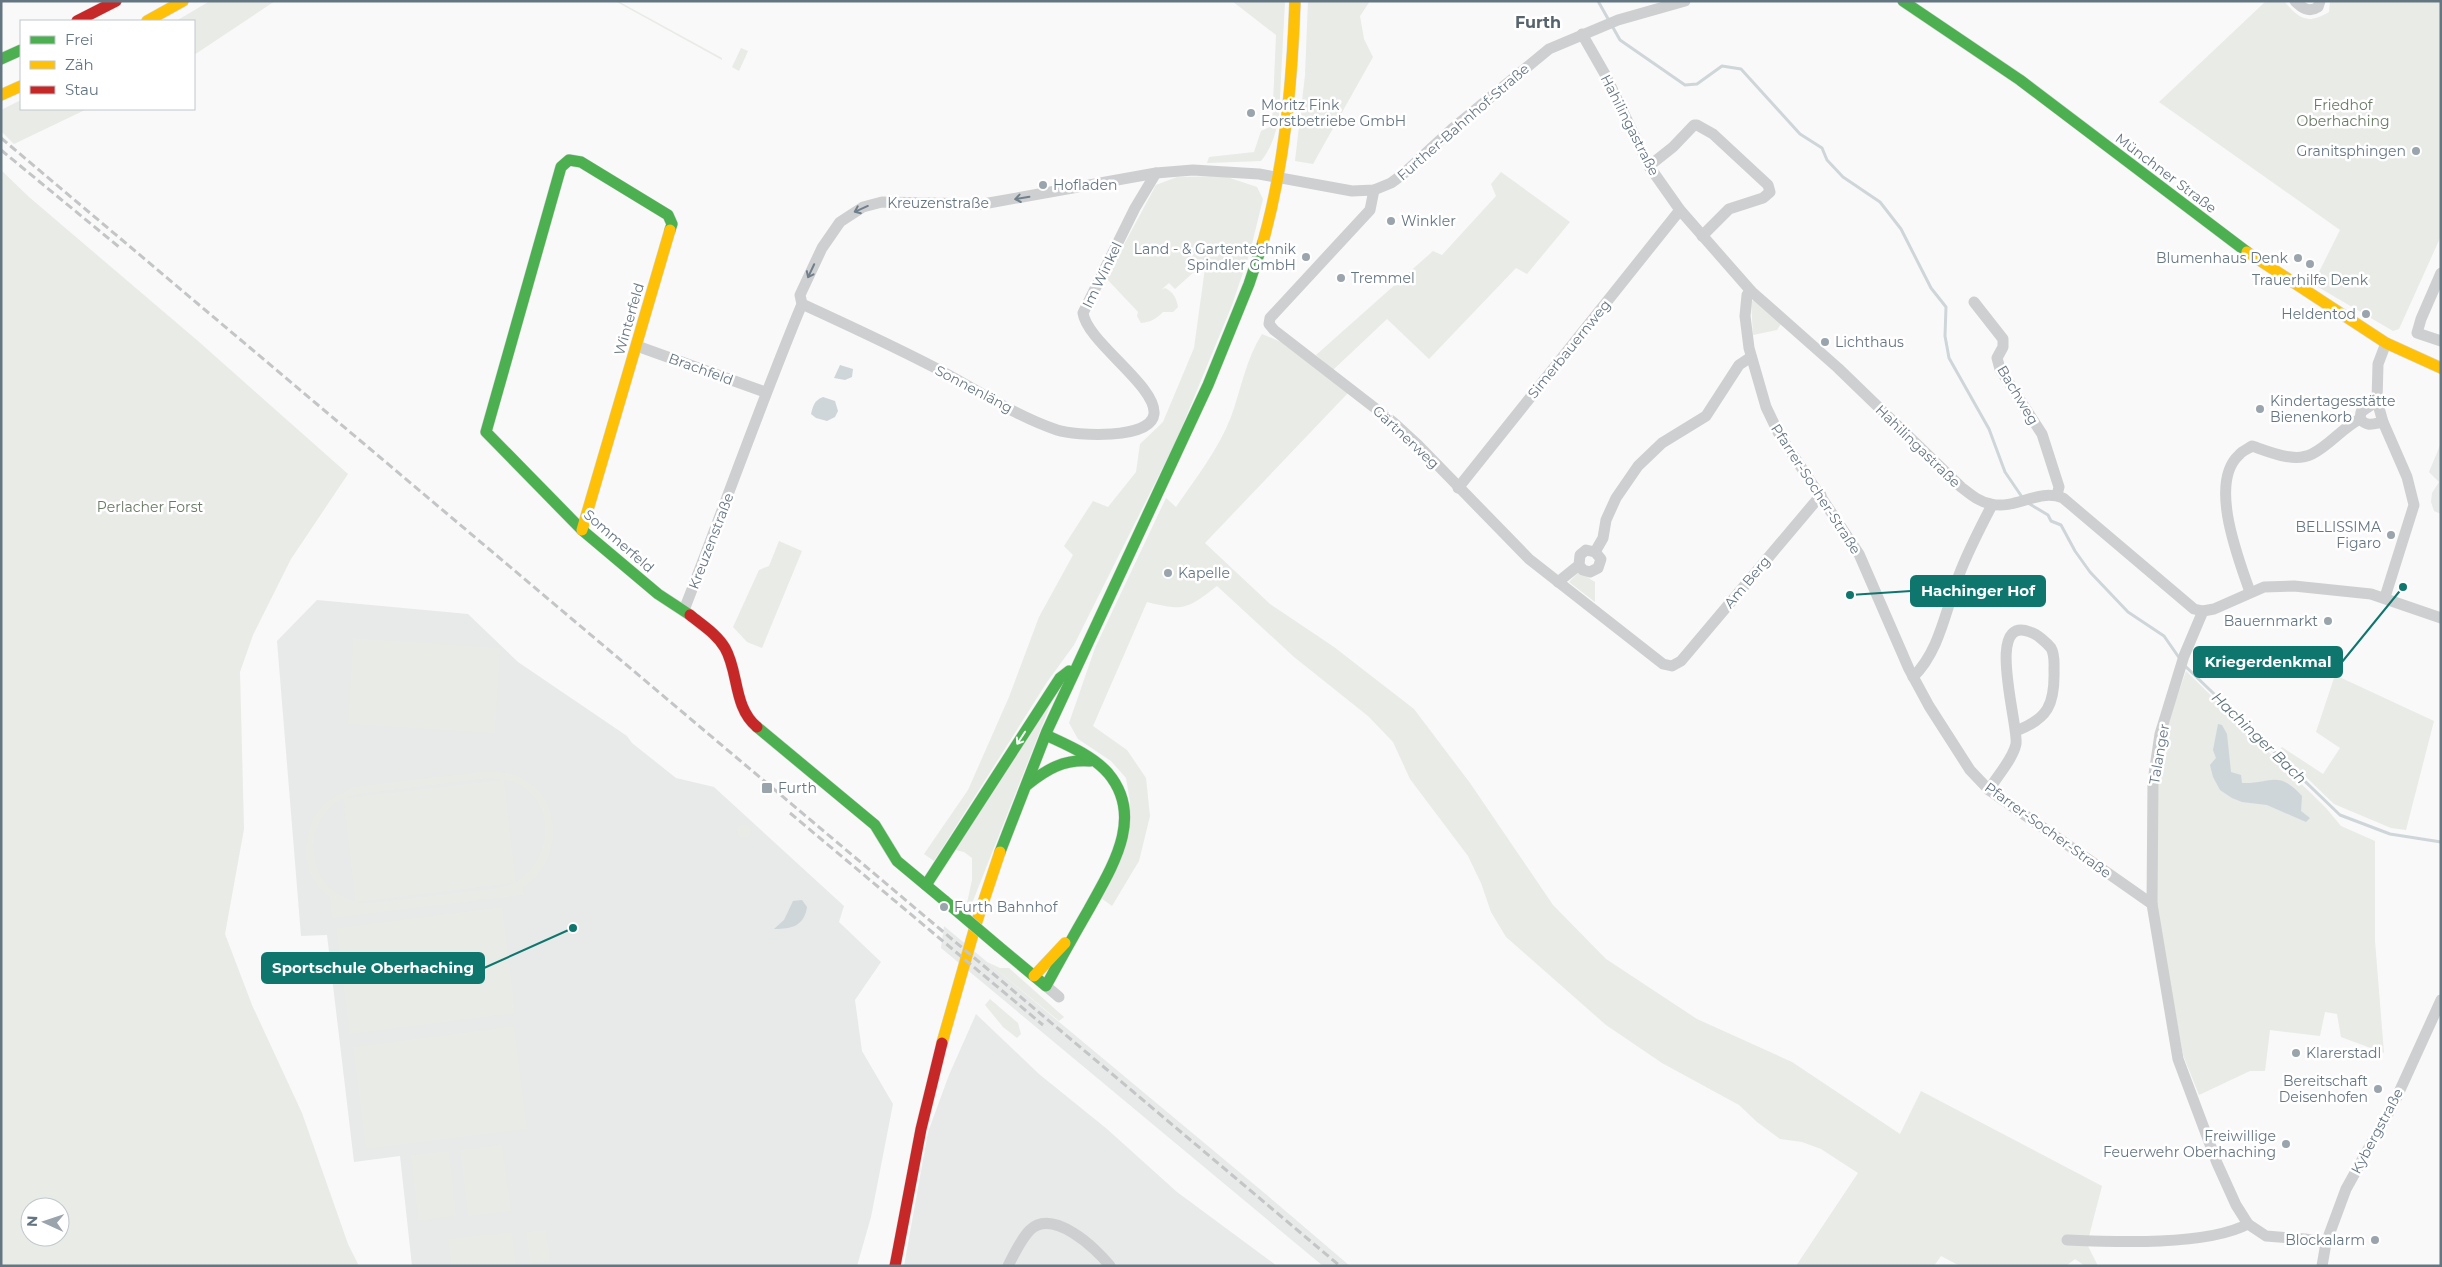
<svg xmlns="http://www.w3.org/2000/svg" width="2442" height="1267" viewBox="0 0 2442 1267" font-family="Montserrat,sans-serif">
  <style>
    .built { fill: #e8e9e9 }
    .green { fill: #e8ebe6; fill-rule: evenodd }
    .water { fill: #ced6d9 }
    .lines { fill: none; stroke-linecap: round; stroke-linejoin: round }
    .stream { stroke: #ced6d9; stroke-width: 3 }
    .fast-casing { stroke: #d5d6d7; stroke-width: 12 }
    .slow-casing { stroke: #d5d6d7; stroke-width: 12 }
    .jam-casing { stroke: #d5d6d7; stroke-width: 12 }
    .street { stroke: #cecfd0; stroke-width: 11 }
    .fast { stroke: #4caf50; stroke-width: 11 }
    .slow { stroke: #ffc107; stroke-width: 11 }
    .jam { stroke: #c62828; stroke-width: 11 }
    .rail { stroke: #c3c5c6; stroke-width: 3; stroke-dasharray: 8 4; stroke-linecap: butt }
    .fast-bridge-casing { stroke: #d5d6d7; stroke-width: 12; stroke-linecap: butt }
    .fast-bridge { stroke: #4caf50; stroke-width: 11 }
    .oneway { stroke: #707f8b }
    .oneway2 { stroke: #f6fbf6 }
    .poi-dot { fill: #99a4ac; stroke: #fff; stroke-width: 2 }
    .labels { text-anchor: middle; stroke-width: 5; stroke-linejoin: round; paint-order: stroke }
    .poi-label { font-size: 14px; fill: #657683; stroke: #fff; text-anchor: start }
    .park-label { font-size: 14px; fill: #687a64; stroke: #fff }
    .street-label { font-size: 14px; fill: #657683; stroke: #fff }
    .water-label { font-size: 15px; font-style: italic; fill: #60757c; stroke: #fff }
    .quarter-label { font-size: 16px; font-weight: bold; fill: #57646e; stroke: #fff }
    .leader { fill: none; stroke: #0f766e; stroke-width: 2 }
    .callout-dot { fill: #0f766e; stroke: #fff; stroke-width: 2 }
    .callout { fill: #0f766e; stroke: #0f766e; stroke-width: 2 }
    .callout-label { font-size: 15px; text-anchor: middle; font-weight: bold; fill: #fff }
  </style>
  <rect width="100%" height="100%" fill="#f9f9f9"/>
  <g class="built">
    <path d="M 2441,443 L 2441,514 L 2434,511 L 2431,502 L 2432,493 L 2439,482 L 2429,472 Z"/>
    <path d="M 317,600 L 468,614 L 518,662 L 627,736 L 632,743 L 676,778 L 714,787 L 844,906 L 839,922 L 881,962 L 855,1000 L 862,1051 L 893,1104 L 871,1217 L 857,1266 L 412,1266 L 400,1156 L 354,1162 L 327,935 L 301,936 L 277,641 Z"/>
    <path d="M 944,926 L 1268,1196 L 1350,1266 L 1323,1266 L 941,948 Z"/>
    <path d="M 976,1014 L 1039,1074 L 1107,1129 L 1177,1192 L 1277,1266 L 904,1266 L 928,1132 L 949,1075 Z"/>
  </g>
  <g class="green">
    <path d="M 210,1 L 275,1 L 194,55 L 194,21 L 176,21 Z"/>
    <path d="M 615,1 L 618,1 L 722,58 L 722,60 Z"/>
    <path d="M 1232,1 L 1285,1 L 1279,116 C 1276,133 1272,147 1261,161 L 1207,163 L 1209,157 L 1254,152 L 1261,131 L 1272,126 L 1276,35 Z"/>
    <path d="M 1308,1 L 1370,1 L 1360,16 L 1364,39 L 1373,57 L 1313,164 L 1295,161 L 1305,75 Z"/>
    <path d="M 2266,1 L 2284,1 C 2299,19 2307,25 2329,12 L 2330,1 L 2441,1 L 2441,236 L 2399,329 L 2393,331 L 2313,284 L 2340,230 L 2159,102 Z"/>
    <path d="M 741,48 L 748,51 L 739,71 L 732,67 Z"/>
    <path d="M 21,100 L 21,109 L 87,109 L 14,144 L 1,131 L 1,110 Z"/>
    <path d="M 1,170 L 29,197 L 198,341 L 348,474 L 291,559 L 253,635 L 240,672 L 244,829 L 225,934 L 252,1005 L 302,1113 L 348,1244 L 359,1266 L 1,1266 ZM 30,1207 L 60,1207 L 60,1237 L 30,1237 Z"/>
    <path d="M 1501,172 L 1570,222 L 1527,274 L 1516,268 L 1429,359 L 1387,319 L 1333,370 L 1316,355 L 1433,251 L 1442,255 L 1496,196 L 1491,184 Z"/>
    <path d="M 1224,176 L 1257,187 L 1263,199 L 1250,252 L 1232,305 L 1176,441 L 1074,645 L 1047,682 L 934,861 L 924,854 L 968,790 L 1009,697 L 1039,617 L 1073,555 L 1064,546 L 1093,501 L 1108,507 L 1136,472 L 1140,444 L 1163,422 L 1194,348 L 1206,261 L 1175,289 L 1169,283 L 1161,290 L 1165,288 C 1174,293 1176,297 1178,307 L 1173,312 L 1163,312 C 1156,319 1151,322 1141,323 L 1137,316 L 1138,312 L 1106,278 L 1156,185 L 1177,177 Z"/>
    <path d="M 1754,299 L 1781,324 L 1777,330 L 1753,335 L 1751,302 Z"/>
    <path d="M 1262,334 L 1281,342 L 1348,393 L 1205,543 L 1270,604 L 1334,647 L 1414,709 L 1470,783 L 1553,905 L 1606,959 L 1697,1019 L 1792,1062 L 1900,1134 L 1921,1091 L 2102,1186 L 2087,1244 L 2098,1266 L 2085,1266 L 2075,1259 L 2066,1266 L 1960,1266 L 1941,1256 L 1934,1266 L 1796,1266 L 1858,1173 L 1821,1149 L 1802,1142 L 1780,1139 L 1757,1122 L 1739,1105 L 1662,1063 L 1606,1025 L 1506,937 L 1491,912 L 1481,883 L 1468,856 L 1410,779 L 1393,742 L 1368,716 L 1294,657 L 1217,586 C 1186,610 1184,611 1147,602 L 1093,726 L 1127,750 L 1146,778 L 1150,816 L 1139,861 L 1112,906 L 1101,898 L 1130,802 L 1126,778 L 1111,761 L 1078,739 L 1069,723 L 1095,648 L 1166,498 L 1176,507 C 1196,478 1218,450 1231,417 C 1241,389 1246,359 1262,334 Z"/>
    <path d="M 779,541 L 802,551 L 762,648 L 747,642 L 733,627 L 759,570 L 769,566 Z"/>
    <path d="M 1579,572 L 1595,582 L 1595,602 L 1569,582 Z"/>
    <path d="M 353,638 L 500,648 L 495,733 L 348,724 Z"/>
    <path d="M 2186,671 L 2326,808 L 2341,826 L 2375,841 L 2375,941 L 2384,1053 L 2341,1037 L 2337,1014 L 2325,1012 L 2320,1036 L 2270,1030 L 2265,1071 L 2250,1071 L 2199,1095 L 2183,1055 L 2156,904 L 2156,802 L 2165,731 Z"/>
    <path d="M 2335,675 L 2434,721 L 2406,830 L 2391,828 L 2334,804 L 2279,751 L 2282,747 L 2323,774 L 2340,748 L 2316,732 Z"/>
    <path d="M 1053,698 L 971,906 L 967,903 L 972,880 L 972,858 L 964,852 L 955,850 Z"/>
    <path d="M 488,771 C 499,772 511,772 522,778 C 564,800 563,862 523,887 L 524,895 L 332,918 L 330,898 L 319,888 L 309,871 L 305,850 L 310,826 L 314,817 L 327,801 L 353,787 ZM 489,778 L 501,780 L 346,798 L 360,794 ZM 504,780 C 556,789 557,856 516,882 ZM 343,799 L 344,800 L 355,901 C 307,891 298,821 343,799 ZM 514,883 L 498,888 L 369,903 L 358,902 Z"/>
    <circle cx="744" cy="831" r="7"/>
    <path d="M 502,907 L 515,1013 L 350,1034 L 336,928 Z"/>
    <path d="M 987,962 L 1000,968 L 1009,968 L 1064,1017 L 1059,1021 Z"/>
    <path d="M 990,999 L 1018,1023 L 1021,1034 L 1017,1038 L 1003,1027 L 985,1005 Z"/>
    <path d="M 514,1026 L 527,1129 L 366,1149 L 353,1047 Z"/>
    <path d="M 502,1145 L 511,1211 L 468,1216 L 460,1150 Z"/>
    <path d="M 449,1151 L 456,1216 L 418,1221 L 411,1155 Z"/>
    <path d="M 546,1230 L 550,1261 L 530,1263 L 526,1232 Z"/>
    <path d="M 512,1232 L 516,1266 L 451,1266 L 448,1239 Z"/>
  </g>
  <g class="water">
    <path d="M 840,365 L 853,369 L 852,377 L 845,380 L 834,378 Z"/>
    <path d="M 823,397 L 835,401 L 838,411 L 835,417 L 827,421 L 816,418 L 811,414 C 813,405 815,400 823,397 Z"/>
    <path d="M 2218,724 L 2222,725 L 2227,734 L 2231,772 L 2241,775 L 2242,783 C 2272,784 2277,769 2302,796 L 2301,811 L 2310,818 L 2306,822 L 2267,805 L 2242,802 L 2232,798 L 2220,790 L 2213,777 L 2210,765 L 2216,758 L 2213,750 Z"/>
    <path d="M 802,900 L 807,907 C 804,926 792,929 774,929 L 784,920 L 793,901 Z"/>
  </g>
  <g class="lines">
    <g class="stream">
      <path d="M 1598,1 L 1620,40 L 1685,85 L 1697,84 L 1722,66 L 1741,69 L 1800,134 L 1822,148 L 1827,160 L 1843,177 L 1880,202 L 1901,229 L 1931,288 L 1946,307 L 1945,336 L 1949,358 L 1989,429 L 2005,472 L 2022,497"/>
      <path d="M 2028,503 L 2048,515 L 2051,521 L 2061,525 L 2075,551 L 2090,572 L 2128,612 L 2164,636 L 2180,659"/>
      <path d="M 2184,665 L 2340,815 L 2390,834 L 2441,842"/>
    </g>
    <defs>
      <g id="fast">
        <path d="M 1903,1 L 2020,80 L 2247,252"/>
        <path d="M 1,59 L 21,50"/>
        <path d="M 670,230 L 672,224 L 668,215 L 581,162 L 569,160 L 561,167 L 486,432 L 582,530 L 658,594 L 690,615"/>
        <path d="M 757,727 L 875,825 L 897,861 L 945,901"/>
        <path d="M 1027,785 C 1047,769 1064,759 1090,761"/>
        <path d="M 1000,852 L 1047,731 L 1208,385 L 1249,284 L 1263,242"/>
        <path d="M 926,885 L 1060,678 L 1069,671"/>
        <path d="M 998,946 L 1046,986 C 1060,960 1074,935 1089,909 C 1112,867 1145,817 1108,773 C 1092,755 1067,745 1046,735"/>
      </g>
      <g id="slow">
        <path d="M 147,21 L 183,1"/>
        <path d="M 1,95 L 21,86"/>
        <path d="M 1263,242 C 1285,163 1292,83 1295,1"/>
        <path d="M 2247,252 L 2386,343 L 2441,368"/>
        <path d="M 582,530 L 670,230"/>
        <path d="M 1034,976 L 1065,943"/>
        <path d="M 942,1043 L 975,927 L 1000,852"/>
      </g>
      <g id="jam">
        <path d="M 77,21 L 116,1"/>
        <path d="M 690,615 C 702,625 717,634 725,648 C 739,672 733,707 757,727"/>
        <path d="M 895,1266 L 921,1129 L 942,1043"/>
      </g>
    </defs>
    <use href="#fast" class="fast-casing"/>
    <use href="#slow" class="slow-casing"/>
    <use href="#jam" class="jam-casing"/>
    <g class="street">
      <path d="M 2295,1 C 2302,8 2309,13 2318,7 L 2320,1"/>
      <path d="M 1582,34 L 1606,76 L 1649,166 L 1680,210 L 1751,291 L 1838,368 L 1961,487 C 1970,494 1979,502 1991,504 C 2016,510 2038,488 2063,498 L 2194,609 L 2203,611 L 2214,609 L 2264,587 L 2294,586 L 2371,594 L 2441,618"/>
      <path d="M 1649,166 L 1673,147 L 1694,125 L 1697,125 L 1713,134 L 1768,185 L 1770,192 L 1763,198 L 1729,209 L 1702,236"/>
      <path d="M 1374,190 L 1370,210 L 1270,318 L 1269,324 L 1274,330 L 1393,422 L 1418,445 L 1529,559 L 1663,664 L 1672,666 L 1681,661 L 1821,495"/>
      <path d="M 2441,273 L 2421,319 L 2417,333 L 2441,341"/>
      <path d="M 1751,291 L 1747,295 L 1745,316 L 1749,348 L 1766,407 L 1779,434 L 1859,554 L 1909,669 L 1929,706 L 1970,770 L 1989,790 L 2152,904"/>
      <path d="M 1974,302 L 2003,339 L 2003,347 L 1997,358 L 2000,369 L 2042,434 L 2059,487 L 2057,495"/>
      <path d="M 802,304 C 850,326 898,348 945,373 C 982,393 1018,417 1057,430 C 1076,436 1151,440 1154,414 C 1157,386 1087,342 1083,313 L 1135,208 L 1156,173"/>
      <path d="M 637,346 L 765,392"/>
      <path d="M 2377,401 L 2361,412 L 2360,419 C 2367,427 2373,424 2383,422"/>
      <path d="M 1458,488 L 1680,210"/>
      <path d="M 1595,552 L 1603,538 L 1606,520 L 1616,498 L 1638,466 L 1662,443 L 1706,416 L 1739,365 L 1751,357"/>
      <path d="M 1558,582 L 1579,565 L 1580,555 L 1586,550 L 1595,552 L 1601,559 L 1598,568 L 1590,572 L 1583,570 L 1579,565"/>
      <path d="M 2250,592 C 2239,560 2208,483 2239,455 C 2242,451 2248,449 2252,446 C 2270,452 2294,463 2312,454 C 2330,445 2342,428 2360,419"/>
      <path d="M 2385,597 L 2414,505 L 2407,477 L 2383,422 L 2377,401 L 2378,364 L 2386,343"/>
      <path d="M 684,610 C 724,508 760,405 802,304 L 800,295 L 822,248 L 840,222 L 863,207 L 882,202 L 983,204 L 1156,173 L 1193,170 L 1259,174 L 1352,191 L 1374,190 L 1391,183 L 1402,175 L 1452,129 L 1549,49 L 1618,20 L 1685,1"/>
      <path d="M 2203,611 L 2184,656 L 2160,734 L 2153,781 L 2152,904 L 2178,1059 L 2217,1163 L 2236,1205 L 2248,1224 L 2266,1236 L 2305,1239 L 2326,1243"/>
      <path d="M 1913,677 C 1940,651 1946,608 1959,575 C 1968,551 1980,528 1992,505"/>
      <path d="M 1989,790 C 1997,776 2013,759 2016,744 C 2019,725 1984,614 2030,632 C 2037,634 2047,643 2051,648 C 2055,655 2054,663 2054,670 C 2055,704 2048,719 2016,731"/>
      <path d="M 1046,986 L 1059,997"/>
      <path d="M 2067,1240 C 2114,1242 2207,1246 2248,1224"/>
      <path d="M 1008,1266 C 1014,1254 1021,1239 1030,1230 C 1053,1208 1096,1248 1110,1266"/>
      <path d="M 2322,1266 L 2326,1243 L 2346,1189 L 2395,1101 L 2441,1000"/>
    </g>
    <use href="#fast" class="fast"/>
    <use href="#slow" class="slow"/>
    <use href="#jam" class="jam"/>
    <g class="rail">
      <path d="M 1,138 L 1340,1266"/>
      <path d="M 1,150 L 119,247"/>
      <path d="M 790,813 L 1043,1025"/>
    </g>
    <defs>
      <path id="fast-bridge" d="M 945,901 L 998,946"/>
    </defs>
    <use href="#fast-bridge" class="fast-bridge-casing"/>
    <use href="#fast-bridge" class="fast-bridge"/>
  </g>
  <defs><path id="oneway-shaft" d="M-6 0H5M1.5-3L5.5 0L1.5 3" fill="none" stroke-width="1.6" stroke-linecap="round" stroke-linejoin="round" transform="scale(1.25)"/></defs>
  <g class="oneway">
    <use href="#oneway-shaft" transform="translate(1022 198) rotate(171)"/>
    <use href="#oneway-shaft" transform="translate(861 209) rotate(156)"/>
    <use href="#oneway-shaft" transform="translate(811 271) rotate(115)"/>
  </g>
  <use class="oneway2" href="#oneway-shaft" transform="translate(1021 738) rotate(123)"/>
  <g class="poi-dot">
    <circle cx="1251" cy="113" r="5"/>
    <circle cx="2416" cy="151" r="5"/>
    <circle cx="1043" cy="185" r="5"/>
    <circle cx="1391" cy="221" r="5"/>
    <circle cx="1306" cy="257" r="5"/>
    <circle cx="2298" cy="258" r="5"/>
    <circle cx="2310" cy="264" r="5"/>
    <circle cx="1341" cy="278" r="5"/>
    <circle cx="2366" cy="314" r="5"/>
    <circle cx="1825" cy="342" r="5"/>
    <circle cx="2260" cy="409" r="5"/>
    <circle cx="2391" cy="535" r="5"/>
    <circle cx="1168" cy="573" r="5"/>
    <circle cx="2328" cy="621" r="5"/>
    <rect x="761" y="782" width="12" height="12" rx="2.5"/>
    <circle cx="944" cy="907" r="5"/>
    <circle cx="2296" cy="1053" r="5"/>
    <circle cx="2378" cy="1089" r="5"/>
    <circle cx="2286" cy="1144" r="5"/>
    <circle cx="2375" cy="1240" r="5"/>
  </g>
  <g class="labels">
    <g class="poi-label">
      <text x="1261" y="110">Moritz Fink<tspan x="1261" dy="16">Forstbetriebe GmbH</tspan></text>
      <text x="2406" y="156" text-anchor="end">Granitsphingen</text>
      <text x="1053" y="190">Hofladen</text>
      <text x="1401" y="226">Winkler</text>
      <text x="1296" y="254" text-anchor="end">Land - &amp; Gartentechnik<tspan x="1296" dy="16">Spindler GmbH</tspan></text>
      <text x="2288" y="263" text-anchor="end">Blumenhaus Denk</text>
      <text x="1351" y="283">Tremmel</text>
      <text x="2310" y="285" text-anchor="middle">Trauerhilfe Denk</text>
      <text x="2356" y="319" text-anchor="end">Heldentod</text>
      <text x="1835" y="347">Lichthaus</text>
      <text x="2270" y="406">Kindertagesstätte<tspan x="2270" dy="16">Bienenkorb</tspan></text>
      <text x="2381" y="532" text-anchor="end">BELLISSIMA<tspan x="2381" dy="16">Figaro</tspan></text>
      <text x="1178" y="578">Kapelle</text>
      <text x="2318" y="626" text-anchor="end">Bauernmarkt</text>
      <text x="778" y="793">Furth</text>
      <text x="954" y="912">Furth Bahnhof</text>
      <text x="2306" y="1058">Klarerstadl</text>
      <text x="2368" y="1086" text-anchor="end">Bereitschaft<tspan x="2368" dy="16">Deisenhofen</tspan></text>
      <text x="2276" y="1141" text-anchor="end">Freiwillige<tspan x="2276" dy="16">Feuerwehr Oberhaching</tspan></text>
      <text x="2365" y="1245" text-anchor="end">Blockalarm</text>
    </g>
    <g class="park-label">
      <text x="2343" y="110">Friedhof<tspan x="2343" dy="16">Oberhaching</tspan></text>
      <text x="150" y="512">Perlacher Forst</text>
    </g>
    <g class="street-label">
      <text transform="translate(1463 122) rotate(-41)" y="5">Further-Bahnhof-Straße</text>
      <text transform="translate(1630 125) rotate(63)" y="5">Hahilingastraße</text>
      <text transform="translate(2166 173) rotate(37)" y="5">Münchner Straße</text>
      <text x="938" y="208">Kreuzenstraße</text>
      <text transform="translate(1102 275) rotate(-64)" y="5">Im Winkel</text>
      <text transform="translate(629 319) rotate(-74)" y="5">Winterfeld</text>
      <text transform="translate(1569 349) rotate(-51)" y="5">Simerbauernweg</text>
      <text transform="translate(701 369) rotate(20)" y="5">Brachfeld</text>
      <text transform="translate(974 389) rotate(28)" y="5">Sonnenläng</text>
      <text transform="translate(2018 395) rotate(59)" y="5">Bachweg</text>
      <text transform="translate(1406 437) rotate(43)" y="5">Gärtnerweg</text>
      <text transform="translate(1918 446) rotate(44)" y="5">Hahilingastraße</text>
      <text transform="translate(1816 489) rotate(57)" y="5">Pfarrer-Socher-Straße</text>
      <text transform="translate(619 541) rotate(41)" y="5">Sommerfeld</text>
      <text transform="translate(711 541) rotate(-69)" y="5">Kreuzenstraße</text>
      <text transform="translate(1747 582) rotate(-50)" y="5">Am Berg</text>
      <text transform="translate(2159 754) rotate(-80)" y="5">Talanger</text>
      <text transform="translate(2048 830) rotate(36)" y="5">Pfarrer-Socher-Straße</text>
      <text transform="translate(2377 1131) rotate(-62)" y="5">Kybergstraße</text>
    </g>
    <g class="water-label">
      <text transform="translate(2259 738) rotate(44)" y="5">Hachinger Bach</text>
    </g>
    <g class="quarter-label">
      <text x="1538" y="28">Furth</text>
    </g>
  </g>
  <path class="leader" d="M1850 595L1911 591M2403 587L2342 662M573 928L484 968"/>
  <g class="callout-dot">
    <circle cx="1850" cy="595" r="5"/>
    <circle cx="2403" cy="587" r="5"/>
    <circle cx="573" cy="928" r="5"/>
  </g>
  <g class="callout">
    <rect x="1911" y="576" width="134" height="30" rx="5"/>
    <rect x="2194" y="647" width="148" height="30" rx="5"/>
    <rect x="262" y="953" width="222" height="30" rx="5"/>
  </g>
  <g class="callout-label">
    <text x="1978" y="596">Hachinger Hof</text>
    <text x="2268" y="667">Kriegerdenkmal</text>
    <text x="373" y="973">Sportschule Oberhaching</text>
  </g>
  <rect width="2442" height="1267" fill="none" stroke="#657683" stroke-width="5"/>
  <rect x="20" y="20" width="175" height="90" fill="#ffffff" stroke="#c1c8cd"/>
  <rect x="30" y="36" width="25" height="8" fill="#4caf50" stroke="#c1c8cd"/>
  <text x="65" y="45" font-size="15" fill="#657683">Frei</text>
  <rect x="30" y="61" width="25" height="8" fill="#ffc107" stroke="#c1c8cd"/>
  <text x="65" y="70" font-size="15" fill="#657683">Zäh</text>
  <rect x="30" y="86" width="25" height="8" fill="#c62828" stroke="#c1c8cd"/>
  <text x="65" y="95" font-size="15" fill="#657683">Stau</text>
  <g transform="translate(45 1222) rotate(273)"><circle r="24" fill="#ffffff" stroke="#c1c8cd"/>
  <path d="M0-4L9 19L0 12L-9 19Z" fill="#99a4ac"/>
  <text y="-8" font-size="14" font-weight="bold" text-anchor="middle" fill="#657683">N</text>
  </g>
</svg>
